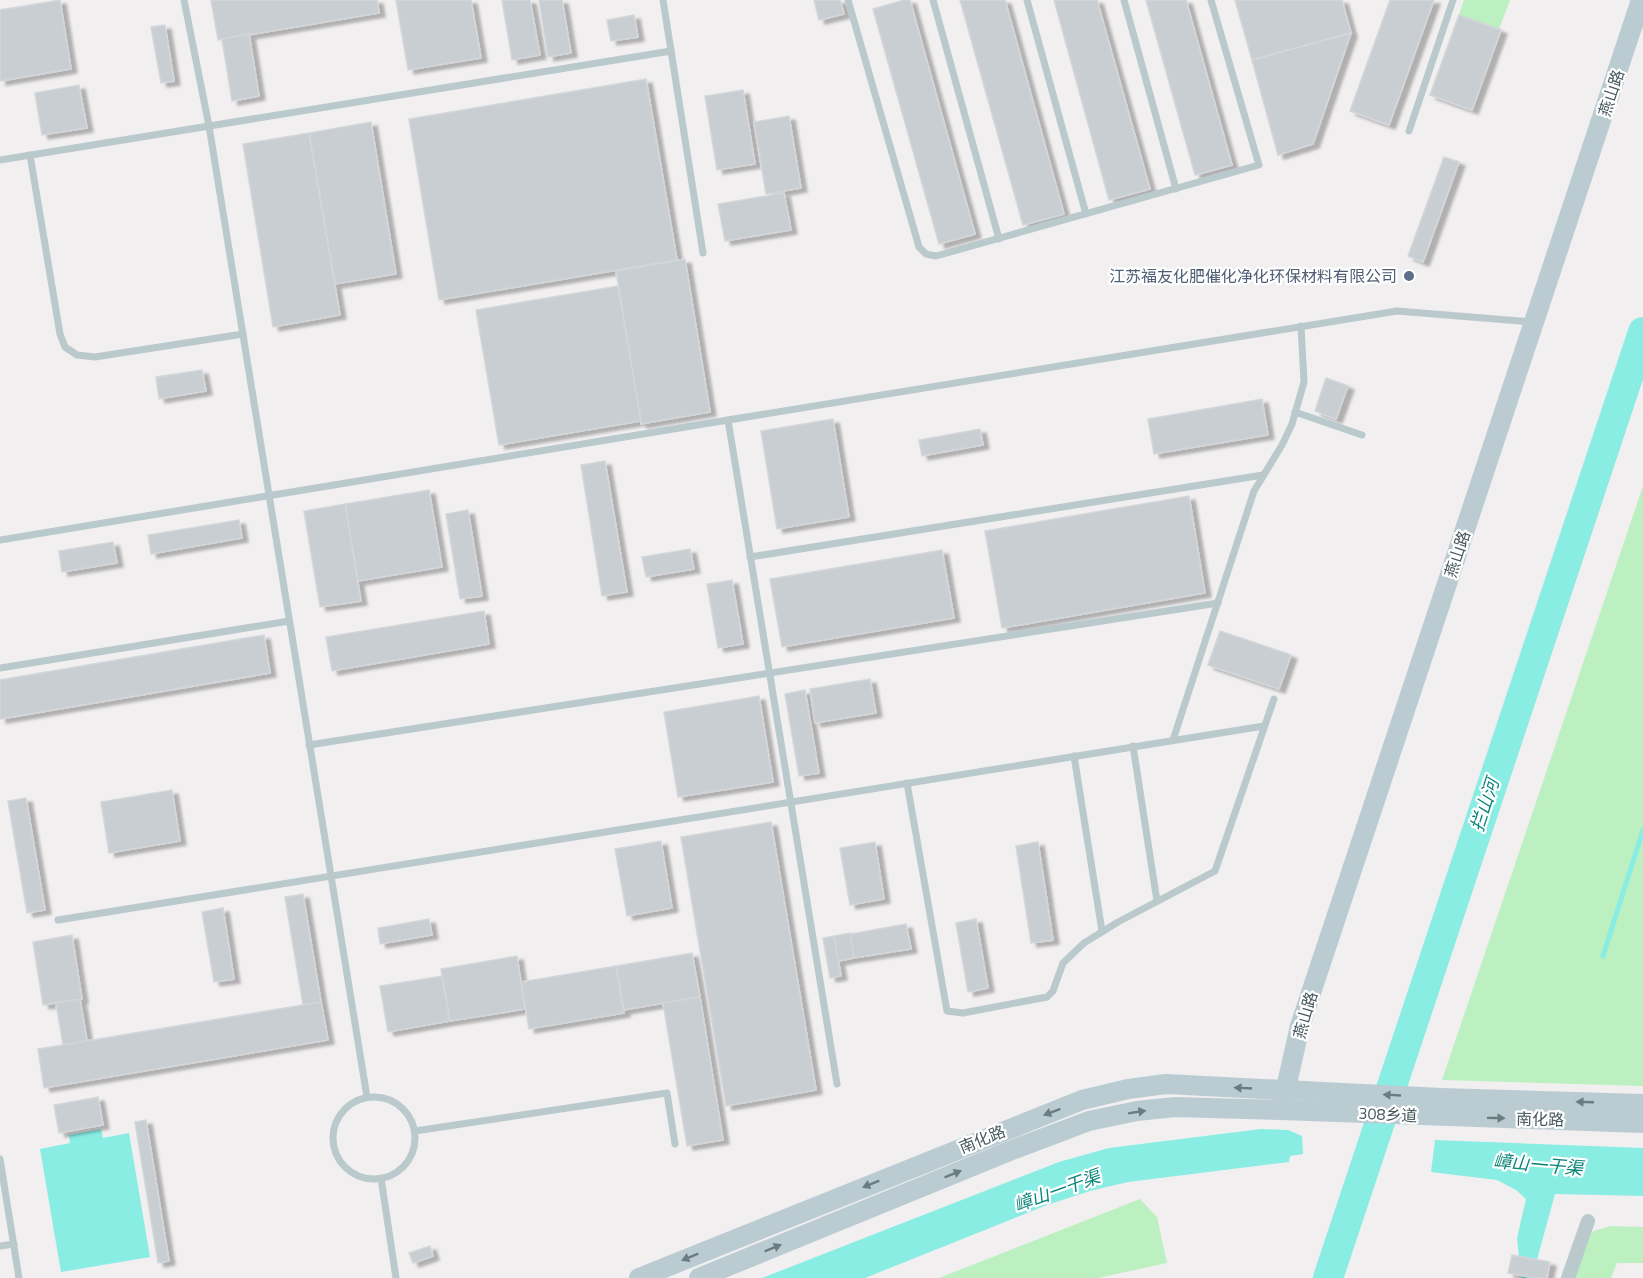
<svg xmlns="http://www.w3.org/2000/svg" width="1643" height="1278" viewBox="0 0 1643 1278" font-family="'Titillium Web','Noto Sans SC',sans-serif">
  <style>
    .green { fill: #bdf0c1 }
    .water { fill: #89ede3 }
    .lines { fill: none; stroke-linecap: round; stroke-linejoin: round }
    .stream { stroke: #89ede3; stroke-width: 5 }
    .river { stroke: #89ede3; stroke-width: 30 }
    .building { fill: #c9ced2; stroke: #d3d7da; stroke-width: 1.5; filter: url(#shadow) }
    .lane { stroke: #bac9cc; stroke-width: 7 }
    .street { stroke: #bac9cc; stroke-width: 14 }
    .secondary { stroke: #baccd1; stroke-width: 20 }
    .oneway { fill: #6a7c80 }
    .service-dot { fill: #5c6f8a; stroke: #fff; stroke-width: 2 }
    .labels { text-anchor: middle; stroke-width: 4.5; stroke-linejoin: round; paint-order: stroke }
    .street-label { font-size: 16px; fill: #47595d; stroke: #fff }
    .service-label { font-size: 16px; fill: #4e5e75; stroke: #fff; text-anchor: end }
    .water-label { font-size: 18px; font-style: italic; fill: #0c8579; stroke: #fff }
  </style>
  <defs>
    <filter id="shadow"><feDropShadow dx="6" dy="4" stdDeviation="1.5" flood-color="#0004"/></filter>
  </defs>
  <rect width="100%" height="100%" fill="#f1eff0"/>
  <g class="green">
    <path d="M 1464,0 L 1510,0 L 1499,29 L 1459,15 Z"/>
    <path d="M 1643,486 L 1643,1086 L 1442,1080 Z"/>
    <path d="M 1140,1199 L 1157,1217 L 1167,1263 L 1098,1278 L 939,1278 Z"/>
    <path d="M 1611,1226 L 1643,1227 L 1643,1263 L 1617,1263 L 1611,1278 L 1574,1278 L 1588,1236 L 1594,1231 Z"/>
  </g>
  <g class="water">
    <path d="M 101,1129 L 103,1138 L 129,1133 L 150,1257 L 61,1272 L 40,1149 L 70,1143 L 69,1135 Z"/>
    <path d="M 1261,1129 L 1288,1130 L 1302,1136 L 1303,1154 L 1290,1156 L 1289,1162 L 1128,1182 L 1090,1191 L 1047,1205 L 865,1278 L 762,1278 L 1059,1162 L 1109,1148 Z"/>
    <path d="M 1435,1140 L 1643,1148 L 1643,1196 L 1555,1194 L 1532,1278 L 1521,1278 L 1517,1238 L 1526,1199 L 1516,1190 L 1497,1180 L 1431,1172 Z"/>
  </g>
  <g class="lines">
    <path class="stream" d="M 1603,956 L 1643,830"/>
    <path class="river" d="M 1328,1278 L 1643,332"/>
  </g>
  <g class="building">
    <path d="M 60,0 L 71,69 L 0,81 L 0,10 Z"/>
    <path d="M 211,0 L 377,0 L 379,13 L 218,40 Z"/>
    <path d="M 396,0 L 471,0 L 481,58 L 408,70 Z"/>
    <path d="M 502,0 L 530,0 L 540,55 L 512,60 Z"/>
    <path d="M 539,0 L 562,0 L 571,53 L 548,57 Z"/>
    <path d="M 814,0 L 840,0 L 844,14 L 819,20 Z"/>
    <path d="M 904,0 L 910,0 L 975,234 L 939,244 L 873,9 Z"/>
    <path d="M 960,0 L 1005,0 L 1064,214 L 1023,225 Z"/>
    <path d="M 1054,0 L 1097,0 L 1150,189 L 1109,200 Z"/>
    <path d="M 1146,0 L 1186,0 L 1232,165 L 1195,175 Z"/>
    <path d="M 1235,0 L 1342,0 L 1351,33 L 1252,60 Z"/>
    <path d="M 1390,0 L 1434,0 L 1389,125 L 1350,111 Z"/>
    <path d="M 634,15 L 638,37 L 611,41 L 607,20 Z"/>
    <path d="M 1459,15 L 1501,30 L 1472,110 L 1430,95 Z"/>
    <path d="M 165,25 L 174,81 L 161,83 L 151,27 Z"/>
    <path d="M 1351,33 L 1313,144 L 1278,155 L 1252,60 Z"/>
    <path d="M 249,34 L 259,96 L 232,101 L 222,39 Z"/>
    <path d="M 646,79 L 677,260 L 439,300 L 409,119 Z"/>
    <path d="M 79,85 L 87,128 L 42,135 L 35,93 Z"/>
    <path d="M 743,90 L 755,164 L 717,170 L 705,96 Z"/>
    <path d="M 789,116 L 801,188 L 766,194 L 754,122 Z"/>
    <path d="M 371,122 L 396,274 L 335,284 L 309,133 Z"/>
    <path d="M 309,133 L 340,315 L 273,327 L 243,144 Z"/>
    <path d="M 1444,157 L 1459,162 L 1423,262 L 1408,256 Z"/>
    <path d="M 784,193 L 791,230 L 725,241 L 718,204 Z"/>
    <path d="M 685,259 L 710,412 L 641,424 L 616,271 Z"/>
    <path d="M 618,286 L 641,421 L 499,445 L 476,310 Z"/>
    <path d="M 202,370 L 206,391 L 159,399 L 156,377 Z"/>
    <path d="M 1326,378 L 1348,386 L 1336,419 L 1315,411 Z"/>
    <path d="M 1262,399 L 1268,435 L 1154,454 L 1148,419 Z"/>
    <path d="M 833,419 L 849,517 L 777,529 L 761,431 Z"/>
    <path d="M 980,429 L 983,445 L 922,456 L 919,440 Z"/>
    <path d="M 605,461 L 627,592 L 602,596 L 581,465 Z"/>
    <path d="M 429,490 L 442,567 L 358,581 L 345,504 Z"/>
    <path d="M 1189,496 L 1205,593 L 1002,628 L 985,531 Z"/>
    <path d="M 345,504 L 361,601 L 320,607 L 304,511 Z"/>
    <path d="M 468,510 L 482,596 L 460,599 L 446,514 Z"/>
    <path d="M 239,520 L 242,538 L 151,554 L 148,535 Z"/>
    <path d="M 113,542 L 117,563 L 62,572 L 59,551 Z"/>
    <path d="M 690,549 L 694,569 L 646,577 L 642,557 Z"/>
    <path d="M 942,550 L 954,618 L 782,647 L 770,579 Z"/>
    <path d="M 732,580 L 743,644 L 718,648 L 707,584 Z"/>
    <path d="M 484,611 L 489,644 L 332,671 L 326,637 Z"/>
    <path d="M 1220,631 L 1291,655 L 1279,689 L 1208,665 Z"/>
    <path d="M 264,635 L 270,673 L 0,719 L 0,680 Z"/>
    <path d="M 870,679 L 876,713 L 815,723 L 810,689 Z"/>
    <path d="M 805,690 L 819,773 L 799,776 L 785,694 Z"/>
    <path d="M 759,696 L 773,782 L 678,797 L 664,712 Z"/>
    <path d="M 172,790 L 180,841 L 109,853 L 101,802 Z"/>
    <path d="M 26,798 L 45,910 L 27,913 L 8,801 Z"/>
    <path d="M 771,822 L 816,1090 L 726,1106 L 681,837 Z"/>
    <path d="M 661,841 L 672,908 L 627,916 L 615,849 Z"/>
    <path d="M 875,842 L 884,899 L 850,905 L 840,848 Z"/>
    <path d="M 1038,842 L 1053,940 L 1031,943 L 1016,846 Z"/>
    <path d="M 303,894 L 321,1002 L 303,1005 L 285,897 Z"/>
    <path d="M 223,908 L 234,979 L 214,982 L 202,912 Z"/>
    <path d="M 429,919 L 432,935 L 380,944 L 378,928 Z"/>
    <path d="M 976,919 L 988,988 L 968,992 L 956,923 Z"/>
    <path d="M 906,924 L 911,949 L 854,958 L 850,934 Z"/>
    <path d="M 850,933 L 854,958 L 838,961 L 834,936 Z"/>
    <path d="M 72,935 L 82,999 L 43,1005 L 33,942 Z"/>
    <path d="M 834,936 L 841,976 L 830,978 L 823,938 Z"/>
    <path d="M 692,953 L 700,997 L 624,1010 L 616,966 Z"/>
    <path d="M 517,956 L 525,1009 L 450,1021 L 441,969 Z"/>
    <path d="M 616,966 L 624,1013 L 529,1029 L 521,982 Z"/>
    <path d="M 442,976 L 450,1021 L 388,1032 L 380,986 Z"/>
    <path d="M 700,997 L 723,1140 L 687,1146 L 663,1003 Z"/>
    <path d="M 80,999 L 87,1041 L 63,1045 L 56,1003 Z"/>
    <path d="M 321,1002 L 328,1040 L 44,1088 L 38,1049 Z"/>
    <path d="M 98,1097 L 103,1125 L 59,1133 L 54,1105 Z"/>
    <path d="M 146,1120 L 169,1261 L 158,1263 L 135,1122 Z"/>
    <path d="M 430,1246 L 433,1256 L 413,1263 L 409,1253 Z"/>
    <path d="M 1512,1255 L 1550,1262 L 1547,1278 L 1535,1278 L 1508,1273 Z"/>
  </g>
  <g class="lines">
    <g class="lane">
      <path d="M 184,0 L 209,126 L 367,1097"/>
      <path d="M 663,0 L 703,253"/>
      <path d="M 848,0 L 919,247 L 926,254 L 936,256 L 1259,165 L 1211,0"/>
      <path d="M 933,0 L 999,239"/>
      <path d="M 1027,0 L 1086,214"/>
      <path d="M 1124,0 L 1176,189"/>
      <path d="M 1409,131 L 1453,0"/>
      <path d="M 30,155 L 60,334 L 65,347 L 77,355 L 95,357 L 243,334"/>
      <path d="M 0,160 L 671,51"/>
      <path d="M 1295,412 L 1362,435"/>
      <path d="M 0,540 L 728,420"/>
      <path d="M 750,557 L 1263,475"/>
      <path d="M 0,668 L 289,621"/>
      <path d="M 1173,740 L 1254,491 L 1282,445 L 1292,424 L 1304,382 L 1301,326"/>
      <path d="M 309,745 L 1218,603"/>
      <path d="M 1133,746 L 1157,901"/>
      <path d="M 1074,756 L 1102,931"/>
      <path d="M 907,783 L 947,1011 L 963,1013 L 1047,997 L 1053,991 L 1063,963 L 1084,943 L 1118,922 L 1215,871 L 1274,699"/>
      <path d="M 58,920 L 1264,726"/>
      <path d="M 837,1084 L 728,420 L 1397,311 L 1531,322"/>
      <circle cx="374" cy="1138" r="41"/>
      <path d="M 415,1131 L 667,1093 L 675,1144"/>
      <path d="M 0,1159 L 19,1278"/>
      <path d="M 381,1178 L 396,1278"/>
      <path d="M 0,1246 L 14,1244"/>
    </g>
    <path class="street" d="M 1568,1278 L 1588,1221"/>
    <g class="secondary">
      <path d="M 1281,1110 L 1300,1026 L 1641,0"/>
      <path d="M 639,1278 L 1082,1100 L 1128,1089 L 1166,1084 L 1441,1098 L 1643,1104"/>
      <path d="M 699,1278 L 1012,1150 L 1089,1121 L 1137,1111 L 1175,1107 L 1281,1110 L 1643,1123"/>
    </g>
  </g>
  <defs><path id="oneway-solid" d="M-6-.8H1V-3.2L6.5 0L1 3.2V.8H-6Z" transform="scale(1.5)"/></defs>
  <g class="oneway">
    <use href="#oneway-solid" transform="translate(1243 1088) rotate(-177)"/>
    <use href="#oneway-solid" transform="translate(1392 1095) rotate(-177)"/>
    <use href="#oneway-solid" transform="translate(1585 1102) rotate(-178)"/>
    <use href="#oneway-solid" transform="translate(1052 1112) rotate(159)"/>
    <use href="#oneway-solid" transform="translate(1137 1112) rotate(-9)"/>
    <use href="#oneway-solid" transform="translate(1496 1118) rotate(1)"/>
    <use href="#oneway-solid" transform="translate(953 1174) rotate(-22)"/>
    <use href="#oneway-solid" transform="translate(871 1184) rotate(158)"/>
    <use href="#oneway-solid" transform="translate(773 1248) rotate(-22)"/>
    <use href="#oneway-solid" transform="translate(690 1257) rotate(158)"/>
  </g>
  <circle class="service-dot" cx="1409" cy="276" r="6"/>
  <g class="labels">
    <g class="street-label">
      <text transform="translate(1611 93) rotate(-72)" y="6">燕山路</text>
      <text transform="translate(1457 554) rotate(-72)" y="6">燕山路</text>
      <text transform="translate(1305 1015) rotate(-74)" y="6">燕山路</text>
      <text transform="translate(1388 1114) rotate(3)" y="6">308乡道</text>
      <text transform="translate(1540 1119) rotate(1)" y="6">南化路</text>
      <text transform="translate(982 1139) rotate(-22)" y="6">南化路</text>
    </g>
    <g class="service-label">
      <text x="1397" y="282">江苏福友化肥催化净化环保材料有限公司</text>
    </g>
    <g class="water-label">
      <text transform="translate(1485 805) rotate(-72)" y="6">拦山河</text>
      <text transform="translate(1538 1165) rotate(5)" y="6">嶂山一干渠</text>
      <text transform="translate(1057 1191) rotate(-20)" y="6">嶂山一干渠</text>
    </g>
  </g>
</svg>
